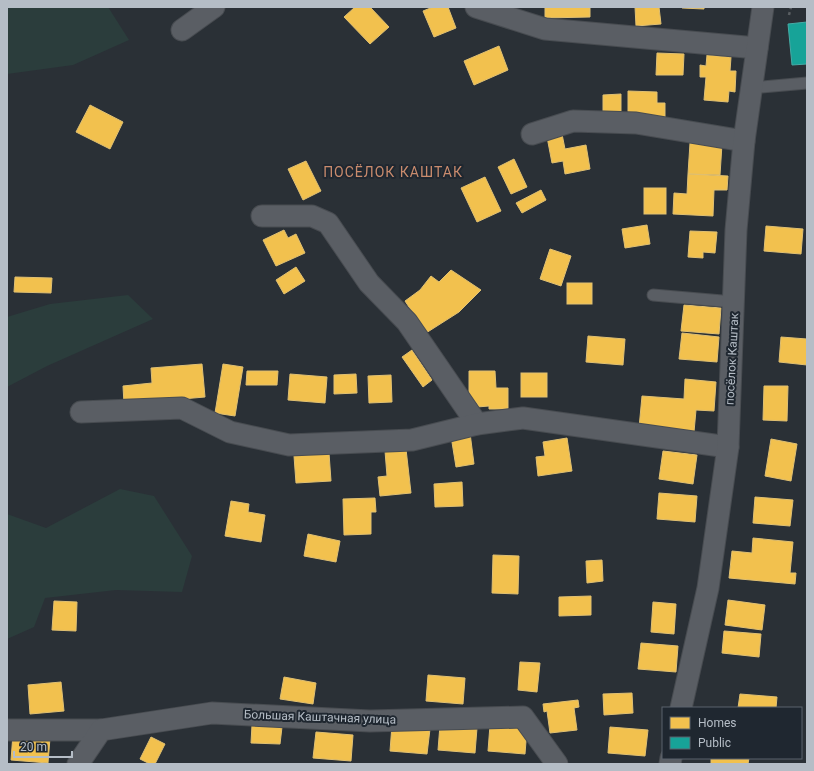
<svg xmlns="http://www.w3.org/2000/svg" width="814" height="771" viewBox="0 0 814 771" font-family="Roboto,sans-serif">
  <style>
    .green { fill: #2b3d3c }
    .homes { fill: #f2c14e; stroke: #e0c072 }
    .public { fill: #17a398; stroke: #46aba6 }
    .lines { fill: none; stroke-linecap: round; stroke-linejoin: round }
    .lane-casing { stroke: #484c51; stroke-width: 13 }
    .street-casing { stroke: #484c51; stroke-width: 23 }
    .path { stroke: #595e62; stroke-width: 2.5; stroke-dasharray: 3 3; stroke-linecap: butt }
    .lane { stroke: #5a5e64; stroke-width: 11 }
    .street { stroke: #5a5e64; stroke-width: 21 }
    .labels { text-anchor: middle; stroke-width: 4; stroke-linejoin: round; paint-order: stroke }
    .street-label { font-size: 12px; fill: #b5bdc6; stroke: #1f2730 }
    .quarter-label { font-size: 14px; letter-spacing: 1px; fill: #c98b6d; stroke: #1f2730 }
  </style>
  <rect width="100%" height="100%" fill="#2a3036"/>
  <g class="green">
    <path d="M 7,7 L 108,7 L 129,40 L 73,65 L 7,74 Z"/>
    <path d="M 128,295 L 153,319 L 47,366 L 7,387 L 7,317 L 50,304 Z"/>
    <path d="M 120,489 L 154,496 L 192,556 L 182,592 L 116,590 L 45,598 L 34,627 L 7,639 L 7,514 L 46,528 Z"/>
  </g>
  <g class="homes">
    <path d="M 355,7 L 370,7 L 389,27 L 370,44 L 344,17 Z"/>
    <path d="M 433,7 L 448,7 L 456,28 L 434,37 L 423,11 Z"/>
    <path d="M 545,7 L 590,7 L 590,17 L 545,18 Z"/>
    <path d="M 635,7 L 659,7 L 661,24 L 636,26 Z"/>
    <path d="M 682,7 L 704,7 L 704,9 L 682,8 Z"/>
    <path d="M 499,46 L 508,70 L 474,85 L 464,61 Z"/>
    <path d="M 657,53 L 684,54 L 683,75 L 656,75 Z"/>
    <path d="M 707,55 L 731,57 L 730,71 L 736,71 L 735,92 L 729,91 L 728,102 L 704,100 L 706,77 L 700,77 L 700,65 L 706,66 Z"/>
    <path d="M 628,91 L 657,92 L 657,103 L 665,103 L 665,117 L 628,116 Z"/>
    <path d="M 621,94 L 621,113 L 603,114 L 603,95 Z"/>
    <path d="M 90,105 L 123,122 L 110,149 L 76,132 Z"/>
    <path d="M 562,134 L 565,149 L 586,145 L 590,169 L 565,174 L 563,161 L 552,163 L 547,137 Z"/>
    <path d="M 690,143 L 722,144 L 720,175 L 688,174 Z"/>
    <path d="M 514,159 L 527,187 L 511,194 L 498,167 Z"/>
    <path d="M 306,161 L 321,191 L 303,200 L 288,169 Z"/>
    <path d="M 688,174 L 728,176 L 727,190 L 714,190 L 713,216 L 673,214 L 674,193 L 687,194 Z"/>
    <path d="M 485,177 L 501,211 L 477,222 L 461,188 Z"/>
    <rect x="644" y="188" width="22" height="26"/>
    <path d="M 541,190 L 546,200 L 522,213 L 516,203 Z"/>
    <path d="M 647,225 L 650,244 L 625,248 L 622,229 Z"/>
    <path d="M 766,226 L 803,229 L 801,254 L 764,251 Z"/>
    <path d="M 284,230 L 288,238 L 296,234 L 305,253 L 276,266 L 263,240 Z"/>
    <path d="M 690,231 L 717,232 L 715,253 L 703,252 L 703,258 L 688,257 Z"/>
    <path d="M 550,249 L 571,256 L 561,286 L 540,279 Z"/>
    <path d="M 296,267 L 305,281 L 284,294 L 276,280 Z"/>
    <path d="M 451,270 L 481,290 L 459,312 L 426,333 L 405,301 L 420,290 L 431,276 L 439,282 Z"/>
    <path d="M 15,277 L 52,278 L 51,293 L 14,292 Z"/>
    <rect x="567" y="283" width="25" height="21"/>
    <path d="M 684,305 L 721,308 L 719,334 L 681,331 Z"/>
    <path d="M 682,333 L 719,337 L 717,362 L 679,359 Z"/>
    <path d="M 588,336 L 625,339 L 623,365 L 586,362 Z"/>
    <path d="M 781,337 L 807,339 L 807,365 L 779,362 Z"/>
    <path d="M 412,350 L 432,380 L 423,387 L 402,357 Z"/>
    <path d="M 202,364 L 205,397 L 124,404 L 123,386 L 152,383 L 151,368 Z"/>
    <path d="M 223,364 L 243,367 L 235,416 L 215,413 Z"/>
    <path d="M 247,371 L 278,371 L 277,385 L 246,385 Z"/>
    <path d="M 469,371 L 495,371 L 496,388 L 508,388 L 508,409 L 489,409 L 489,406 L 477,407 L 477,403 L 469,403 Z"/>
    <rect x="521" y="373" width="26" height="24"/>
    <path d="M 290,374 L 327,377 L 325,403 L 288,400 Z"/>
    <path d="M 356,374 L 357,393 L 334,394 L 334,375 Z"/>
    <path d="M 391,375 L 392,402 L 369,403 L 368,376 Z"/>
    <path d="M 685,379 L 716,382 L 714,411 L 696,410 L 694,432 L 639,428 L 642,396 L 684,399 Z"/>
    <path d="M 764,386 L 788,386 L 787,421 L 763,420 Z"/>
    <path d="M 470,433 L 474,464 L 456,467 L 451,436 Z"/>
    <path d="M 567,438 L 572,471 L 538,476 L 536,457 L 545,456 L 543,442 Z"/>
    <path d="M 771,439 L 797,444 L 791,481 L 765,476 Z"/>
    <path d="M 406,449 L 411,493 L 380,496 L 378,477 L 387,476 L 385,451 Z"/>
    <path d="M 663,451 L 697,455 L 693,484 L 659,479 Z"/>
    <path d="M 329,453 L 331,481 L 296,483 L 294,456 Z"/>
    <path d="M 462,482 L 463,506 L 435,507 L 434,484 Z"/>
    <path d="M 659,493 L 697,496 L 695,522 L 657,519 Z"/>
    <path d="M 755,497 L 793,500 L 790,526 L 753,523 Z"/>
    <path d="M 375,498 L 376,512 L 371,512 L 371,534 L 344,535 L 343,499 Z"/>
    <path d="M 231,501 L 249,504 L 248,512 L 265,515 L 261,542 L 225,536 Z"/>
    <path d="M 308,534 L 340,541 L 336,562 L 304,556 Z"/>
    <path d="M 753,538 L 793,542 L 790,573 L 796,573 L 795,584 L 729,578 L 732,551 L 752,553 Z"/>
    <path d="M 493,555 L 519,556 L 518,594 L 492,593 Z"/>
    <path d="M 602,560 L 603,581 L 587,583 L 586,561 Z"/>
    <path d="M 591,596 L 591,615 L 559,616 L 559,597 Z"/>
    <path d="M 728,600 L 765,605 L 762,630 L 725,625 Z"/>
    <path d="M 54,601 L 77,602 L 76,631 L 52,630 Z"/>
    <path d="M 653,602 L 676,604 L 674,634 L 651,632 Z"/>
    <path d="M 724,631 L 761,634 L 759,657 L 722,653 Z"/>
    <path d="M 641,643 L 678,646 L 676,672 L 638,669 Z"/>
    <path d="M 520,662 L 540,663 L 537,692 L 518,690 Z"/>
    <path d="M 428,675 L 465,678 L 463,704 L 426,701 Z"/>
    <path d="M 284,677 L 316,683 L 313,704 L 280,699 Z"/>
    <path d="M 61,682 L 64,711 L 30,714 L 28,685 Z"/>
    <path d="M 632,693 L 633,713 L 604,715 L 603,694 Z"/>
    <path d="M 740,694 L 777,697 L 776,708 L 738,708 Z"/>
    <path d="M 578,700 L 579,707 L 574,708 L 577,730 L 550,733 L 547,711 L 544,712 L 543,704 Z"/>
    <path d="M 252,725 L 282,727 L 280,744 L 251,743 Z"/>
    <path d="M 392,725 L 430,729 L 427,754 L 390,751 Z"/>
    <path d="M 440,725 L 477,728 L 475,753 L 438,750 Z"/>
    <path d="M 490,725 L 527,728 L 525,754 L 488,751 Z"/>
    <path d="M 610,727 L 648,730 L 645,756 L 608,753 Z"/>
    <path d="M 316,732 L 353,735 L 351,761 L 313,758 Z"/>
    <path d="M 13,734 L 50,738 L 48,763 L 11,760 Z"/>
    <path d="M 151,737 L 165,744 L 155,764 L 150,764 L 140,759 Z"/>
    <path d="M 711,758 L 749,758 L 748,764 L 711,764 Z"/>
  </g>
  <path class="public" d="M 807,22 L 807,64 L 792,65 L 788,24 Z"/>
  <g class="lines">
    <defs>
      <g id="lane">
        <path d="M 751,88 L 807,83"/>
        <path d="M 653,295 L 734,302"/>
      </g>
      <g id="street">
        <path d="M 476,7 L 545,29 L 757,48"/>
        <path d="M 182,30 L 214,7"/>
        <path d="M 532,134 L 573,121 L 636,123 L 744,141"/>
        <path d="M 262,216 L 312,216 L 328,223 L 369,283 L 407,322 L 477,424"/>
        <path d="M 81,412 L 182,408 L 230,432 L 289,445 L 412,440 L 477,424 L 523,418 L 728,447"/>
        <path d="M 681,708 L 708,588 L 728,447 L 736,230 L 744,141 L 763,7"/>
        <path d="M 7,730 L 101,730"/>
        <path d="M 78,764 L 101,730 L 212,713 L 370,721 L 523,717 L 557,764"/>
        <path d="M 670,764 L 671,758"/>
      </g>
    </defs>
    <use href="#lane" class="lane-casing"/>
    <use href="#street" class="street-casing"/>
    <path class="path" d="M 789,15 L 791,7"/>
    <use href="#lane" class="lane"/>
    <use href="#street" class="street"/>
  </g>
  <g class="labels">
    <g class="street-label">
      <text transform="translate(732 359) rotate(-87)" y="4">посёлок Каштак</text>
      <text transform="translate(320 717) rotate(2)" y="4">Большая Каштачная улица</text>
    </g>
    <g class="quarter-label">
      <text x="393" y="177">ПОСЁЛОК КАШТАК</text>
    </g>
  </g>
  <rect width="814" height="771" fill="none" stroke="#b5bdc6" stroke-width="16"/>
  <rect x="662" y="707" width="140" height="52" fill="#1f2730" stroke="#5b636c"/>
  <rect x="670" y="717" width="20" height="12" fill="#f2c14e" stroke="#5b636c"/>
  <text x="698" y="727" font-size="12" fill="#b5bdc6">Homes</text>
  <rect x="670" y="737" width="20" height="12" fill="#17a398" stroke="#5b636c"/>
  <text x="698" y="747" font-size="12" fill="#b5bdc6">Public</text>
  <path d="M14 751v6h58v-6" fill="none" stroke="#b5bdc6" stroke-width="2"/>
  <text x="20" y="751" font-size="12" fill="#b5bdc6" stroke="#1f2730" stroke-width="3" paint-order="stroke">20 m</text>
</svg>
